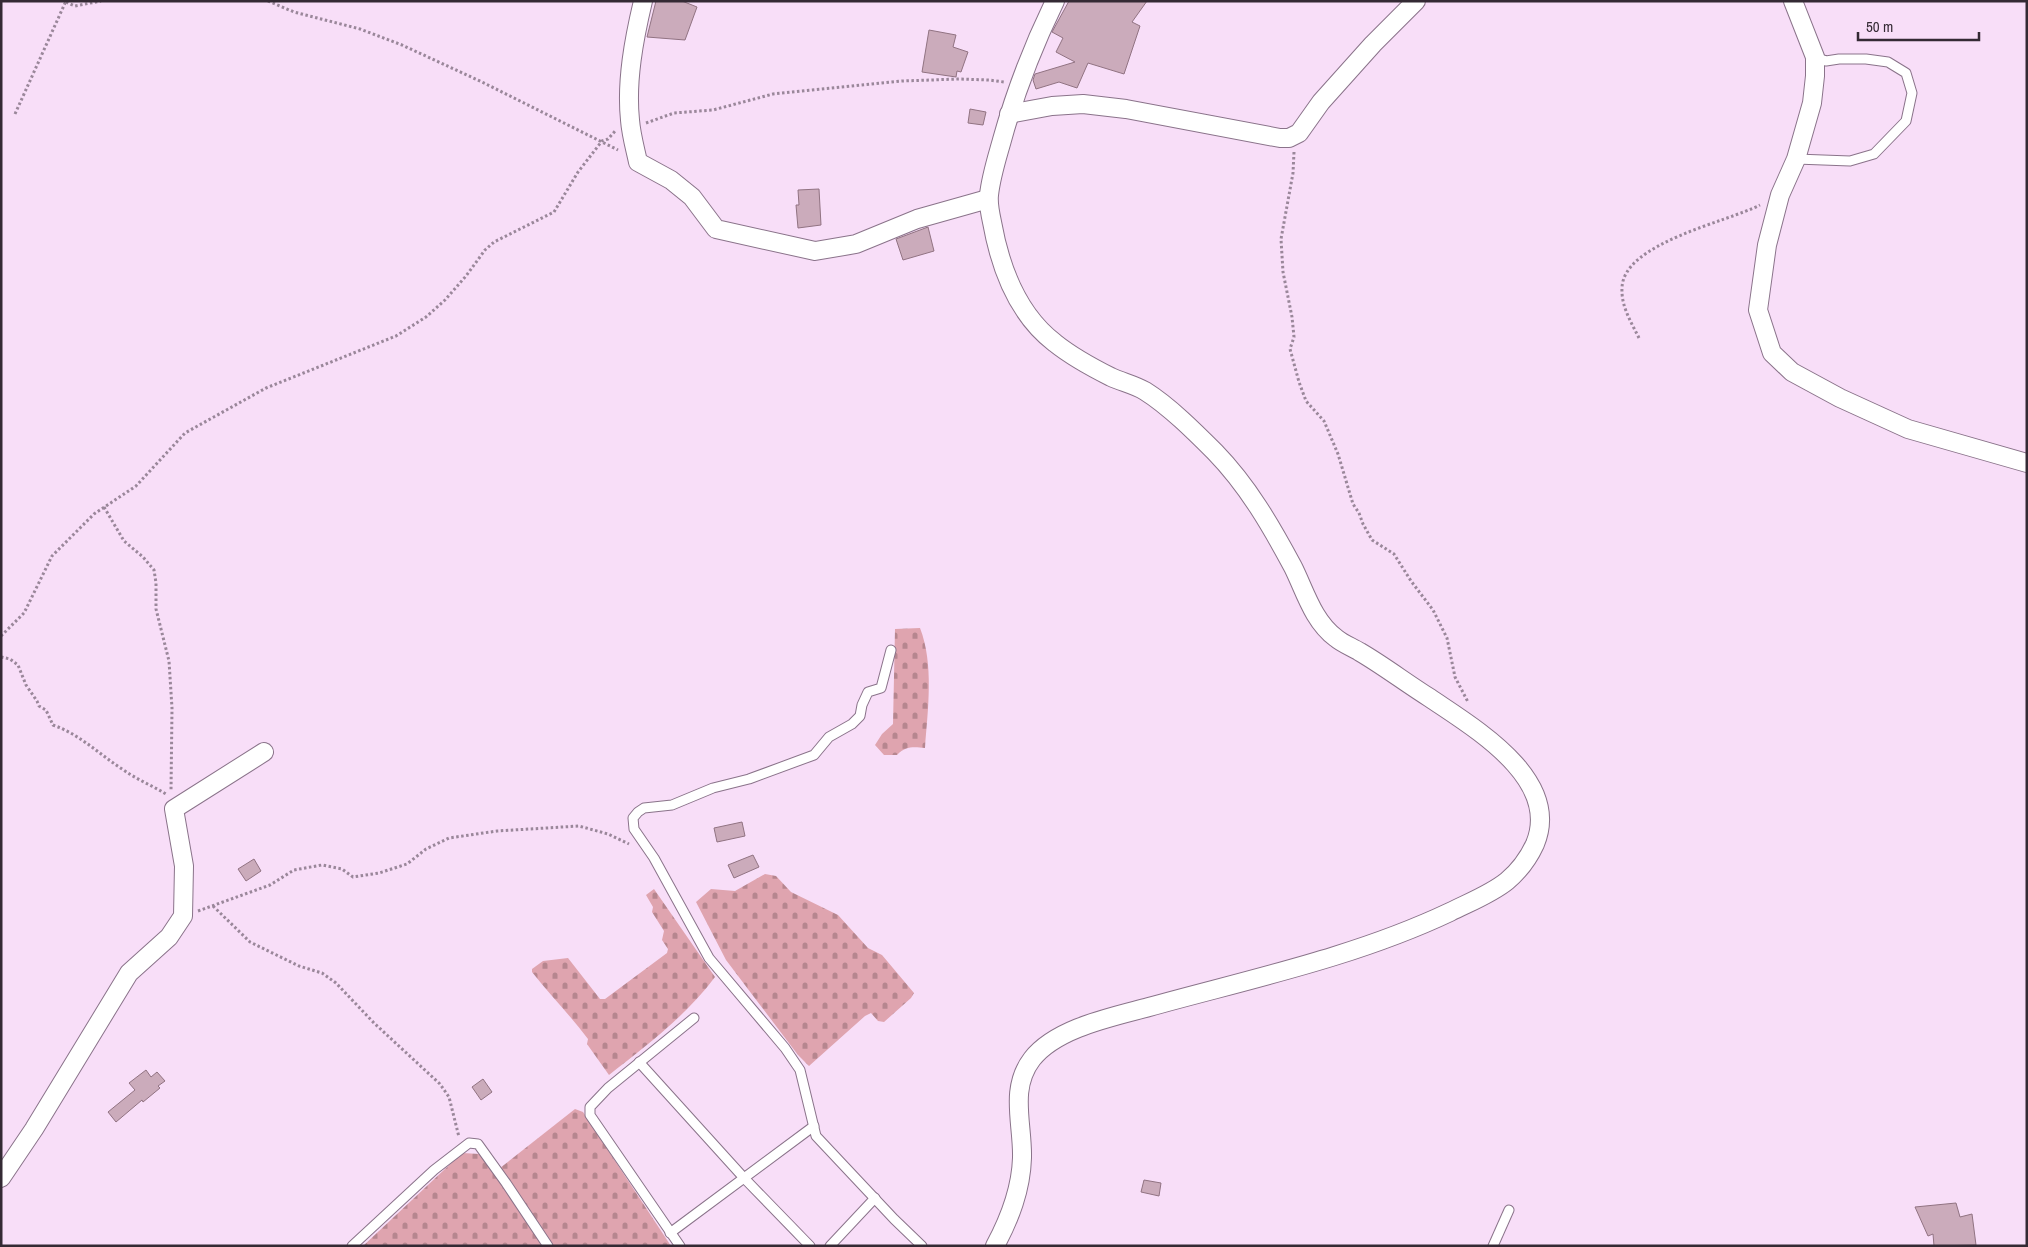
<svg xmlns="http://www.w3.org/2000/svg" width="2028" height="1247" viewBox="0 0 2028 1247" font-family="'Archivo Narrow',sans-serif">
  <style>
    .cemetery { fill: url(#cemetery-stones) }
    .building { fill: #cbabbb; stroke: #917382 }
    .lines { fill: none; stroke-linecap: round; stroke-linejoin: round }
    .lane-casing { stroke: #8a738a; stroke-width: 11 }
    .street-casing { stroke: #8a738a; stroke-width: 20 }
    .path { stroke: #9a879a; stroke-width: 3; stroke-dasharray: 2.5 2.5; stroke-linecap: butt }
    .lane { stroke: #fff; stroke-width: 9 }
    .street { stroke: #fff; stroke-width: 18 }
  </style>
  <defs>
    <pattern id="cemetery-stones" width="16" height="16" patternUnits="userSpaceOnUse" patternTransform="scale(1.25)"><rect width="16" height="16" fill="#dfa4af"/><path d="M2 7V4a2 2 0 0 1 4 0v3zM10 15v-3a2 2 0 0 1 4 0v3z" fill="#b6868f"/></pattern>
  </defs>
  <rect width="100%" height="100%" fill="#f8def8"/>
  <g class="cemetery">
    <path d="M 920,628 C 934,664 928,709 925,748 C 913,747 906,746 897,755 L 884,755 L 875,745 L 882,734 L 893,724 L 895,629 Z"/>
    <path d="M 765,874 L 776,876 L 791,892 L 838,915 L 868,948 L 882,955 L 914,993 L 911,998 L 884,1022 L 878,1021 L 871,1013 L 865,1016 L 809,1066 L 798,1055 L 726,960 L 696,902 L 711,889 L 735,891 Z"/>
    <path d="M 654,889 L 715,977 C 686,1016 647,1045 609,1075 L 587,1044 L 588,1039 C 570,1015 550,995 532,972 L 532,969 L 543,961 L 568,958 L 600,999 L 605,999 L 667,953 L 668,949 L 662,940 L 664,931 L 652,912 L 653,907 L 646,895 Z"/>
    <path d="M 575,1109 L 583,1112 L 671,1246 L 552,1246 L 500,1168 Z"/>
    <path d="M 462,1153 L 480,1154 L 545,1246 L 363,1246 Z"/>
  </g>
  <g class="building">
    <path d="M 656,1 L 682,1 L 697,7 L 685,40 L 647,37 Z"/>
    <path d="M 1069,1 L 1147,1 L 1132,22 L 1140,26 L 1124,74 L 1088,63 L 1077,88 L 1059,82 L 1036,89 L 1033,80 L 1035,74 L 1075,62 L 1056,52 L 1063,38 L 1052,32 Z"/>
    <path d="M 929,30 L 956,35 L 953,47 L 968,52 L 961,72 L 957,71 L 956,77 L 922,72 Z"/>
    <path d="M 970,109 L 986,112 L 983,125 L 968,123 Z"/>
    <path d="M 819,189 L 821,225 L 798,228 L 796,205 L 799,205 L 798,190 Z"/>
    <path d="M 928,227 L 934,251 L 903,260 L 896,239 Z"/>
    <path d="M 742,822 L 745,836 L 717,842 L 714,828 Z"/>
    <path d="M 753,855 L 759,867 L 734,878 L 728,865 Z"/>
    <path d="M 254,859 L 261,871 L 246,881 L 238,869 Z"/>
    <path d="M 146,1070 L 151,1077 L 157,1072 L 165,1081 L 158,1086 L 160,1088 L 143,1102 L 142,1100 L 116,1122 L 108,1112 L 135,1090 L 129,1083 Z"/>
    <path d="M 483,1079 L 492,1092 L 481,1100 L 472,1087 Z"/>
    <path d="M 1144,1180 L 1161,1183 L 1159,1196 L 1141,1192 Z"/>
    <path d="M 1956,1203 L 1960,1217 L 1972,1214 L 1976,1245 L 1934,1246 L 1933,1234 L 1928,1236 L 1915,1207 Z"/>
  </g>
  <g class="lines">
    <defs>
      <g id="lane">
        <path d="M 1796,159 L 1850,161 L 1874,154 L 1906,121 L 1912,93 L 1906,73 L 1888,62 L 1866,59 L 1839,59 L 1826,61 L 1815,57"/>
        <path d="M 891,650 L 881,688 L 868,692 L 862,705 L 860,716 L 852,724 L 829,737 L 814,755 L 749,779 L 713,788 L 672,805 L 644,808 L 638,812 L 633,818 L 634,829 L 654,858 L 709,958 L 785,1048 L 800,1070 L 816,1136 L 894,1219 L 922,1246"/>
        <path d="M 639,1062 L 744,1178 L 810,1246"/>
        <path d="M 670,1233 L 814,1126"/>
        <path d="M 352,1246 L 434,1170 L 469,1143 L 478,1144 L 506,1183 L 548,1246"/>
        <path d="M 680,1246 L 590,1115 L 590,1107 L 608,1088 L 694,1018"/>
        <path d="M 830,1246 L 875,1198"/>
        <path d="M 1493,1246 L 1509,1210"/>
      </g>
      <g id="street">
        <path d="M 643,1 C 634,39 626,81 630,120 C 631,134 635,148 638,162 L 671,180 L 692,197 L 716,229 L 815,251 L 856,244 L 917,219 L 988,199"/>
        <path d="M 1793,1 L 1815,57 L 1815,76 L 1812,103 L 1796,159 L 1780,195 L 1767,245 L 1758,310 L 1772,353 L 1792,372 L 1840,398 L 1908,429 L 2027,463"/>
        <path d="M 1009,114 L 1052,106 L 1083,104 L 1126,109 L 1280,138 L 1289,138 L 1299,133 L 1321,102 L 1373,44 L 1416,1"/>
        <path d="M 1,1178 L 34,1129 L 129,973 L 169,937 L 183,916 L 184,866 L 174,809 L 264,752"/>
        <path d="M 995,1246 C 1010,1218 1021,1190 1022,1158 C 1023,1124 1009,1089 1032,1059 C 1056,1028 1112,1017 1149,1007 C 1250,979 1355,957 1450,912 C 1470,902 1491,894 1507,881 C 1519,871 1529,857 1535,844 C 1562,779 1474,728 1430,698 C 1406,683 1384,666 1360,652 C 1352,647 1343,644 1336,638 C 1313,621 1305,591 1293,567 C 1271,526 1248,486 1215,452 C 1195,432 1169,406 1145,391 C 1135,385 1122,382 1111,377 C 1093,368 1070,355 1055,343 C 1017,314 1000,267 992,222 C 990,213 988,204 989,195 C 991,176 997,158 1002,140 C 1015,93 1033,46 1055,1"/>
      </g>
    </defs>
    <use href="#lane" class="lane-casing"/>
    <use href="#street" class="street-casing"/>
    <g class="path">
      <path d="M 268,1 L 294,12 L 360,29 L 402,45 L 482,82 L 618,150"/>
      <path d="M 66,2 L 75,6 L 101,1"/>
      <path d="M 15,114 L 66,1"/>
      <path d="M 646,123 L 674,113 L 713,110 L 773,94 L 902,81 L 959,79 L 989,80 L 1004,82"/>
      <path d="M 1294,152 L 1293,173 L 1281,239 L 1283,272 L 1292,317 L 1294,337 L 1290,349 L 1299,382 L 1306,401 L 1324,421 L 1338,454 L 1353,504 L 1359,513 L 1363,524 L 1372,540 L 1394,554 L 1411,581 L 1433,610 L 1447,638 L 1455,677 L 1468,702"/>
      <path d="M 1639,338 C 1631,322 1621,306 1622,288 C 1623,243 1727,222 1760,205"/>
      <path d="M 104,507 L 124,541 L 143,557 L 154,570 L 156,583 L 156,609 L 169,661 L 172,708 L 171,791"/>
      <path d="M 1,636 L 24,613 L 52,556 L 94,514 L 136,486 L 185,433 L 266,388 L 396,336 L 426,317 L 445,300 L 466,276 L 485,250 L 494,242 L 554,212 L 578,172 L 602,141 L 608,139 L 616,130"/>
      <path d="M 1,657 L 10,659 L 18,665 L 26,685 L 37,701 L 39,706 L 46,710 L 53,725 C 81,735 100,755 125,771 C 138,780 153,786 166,794"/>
      <path d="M 213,906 L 250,942 L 299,966 L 322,973 L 336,983 L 374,1023 L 440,1084 L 449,1097 L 459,1137"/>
      <path d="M 198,911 L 270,885 L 294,870 L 322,865 L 342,869 L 353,877 L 379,873 L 407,864 L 426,849 L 449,838 L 497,831 L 579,826 L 608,834 L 629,844"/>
    </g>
    <use href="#lane" class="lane"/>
    <use href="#street" class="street"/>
  </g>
  <rect width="2028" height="1247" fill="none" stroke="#342a34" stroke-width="5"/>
  <path d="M1858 32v8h121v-8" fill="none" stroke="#342a34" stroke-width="2.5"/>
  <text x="1866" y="32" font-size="15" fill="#342a34" stroke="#f8def8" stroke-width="4" paint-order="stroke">50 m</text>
</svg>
